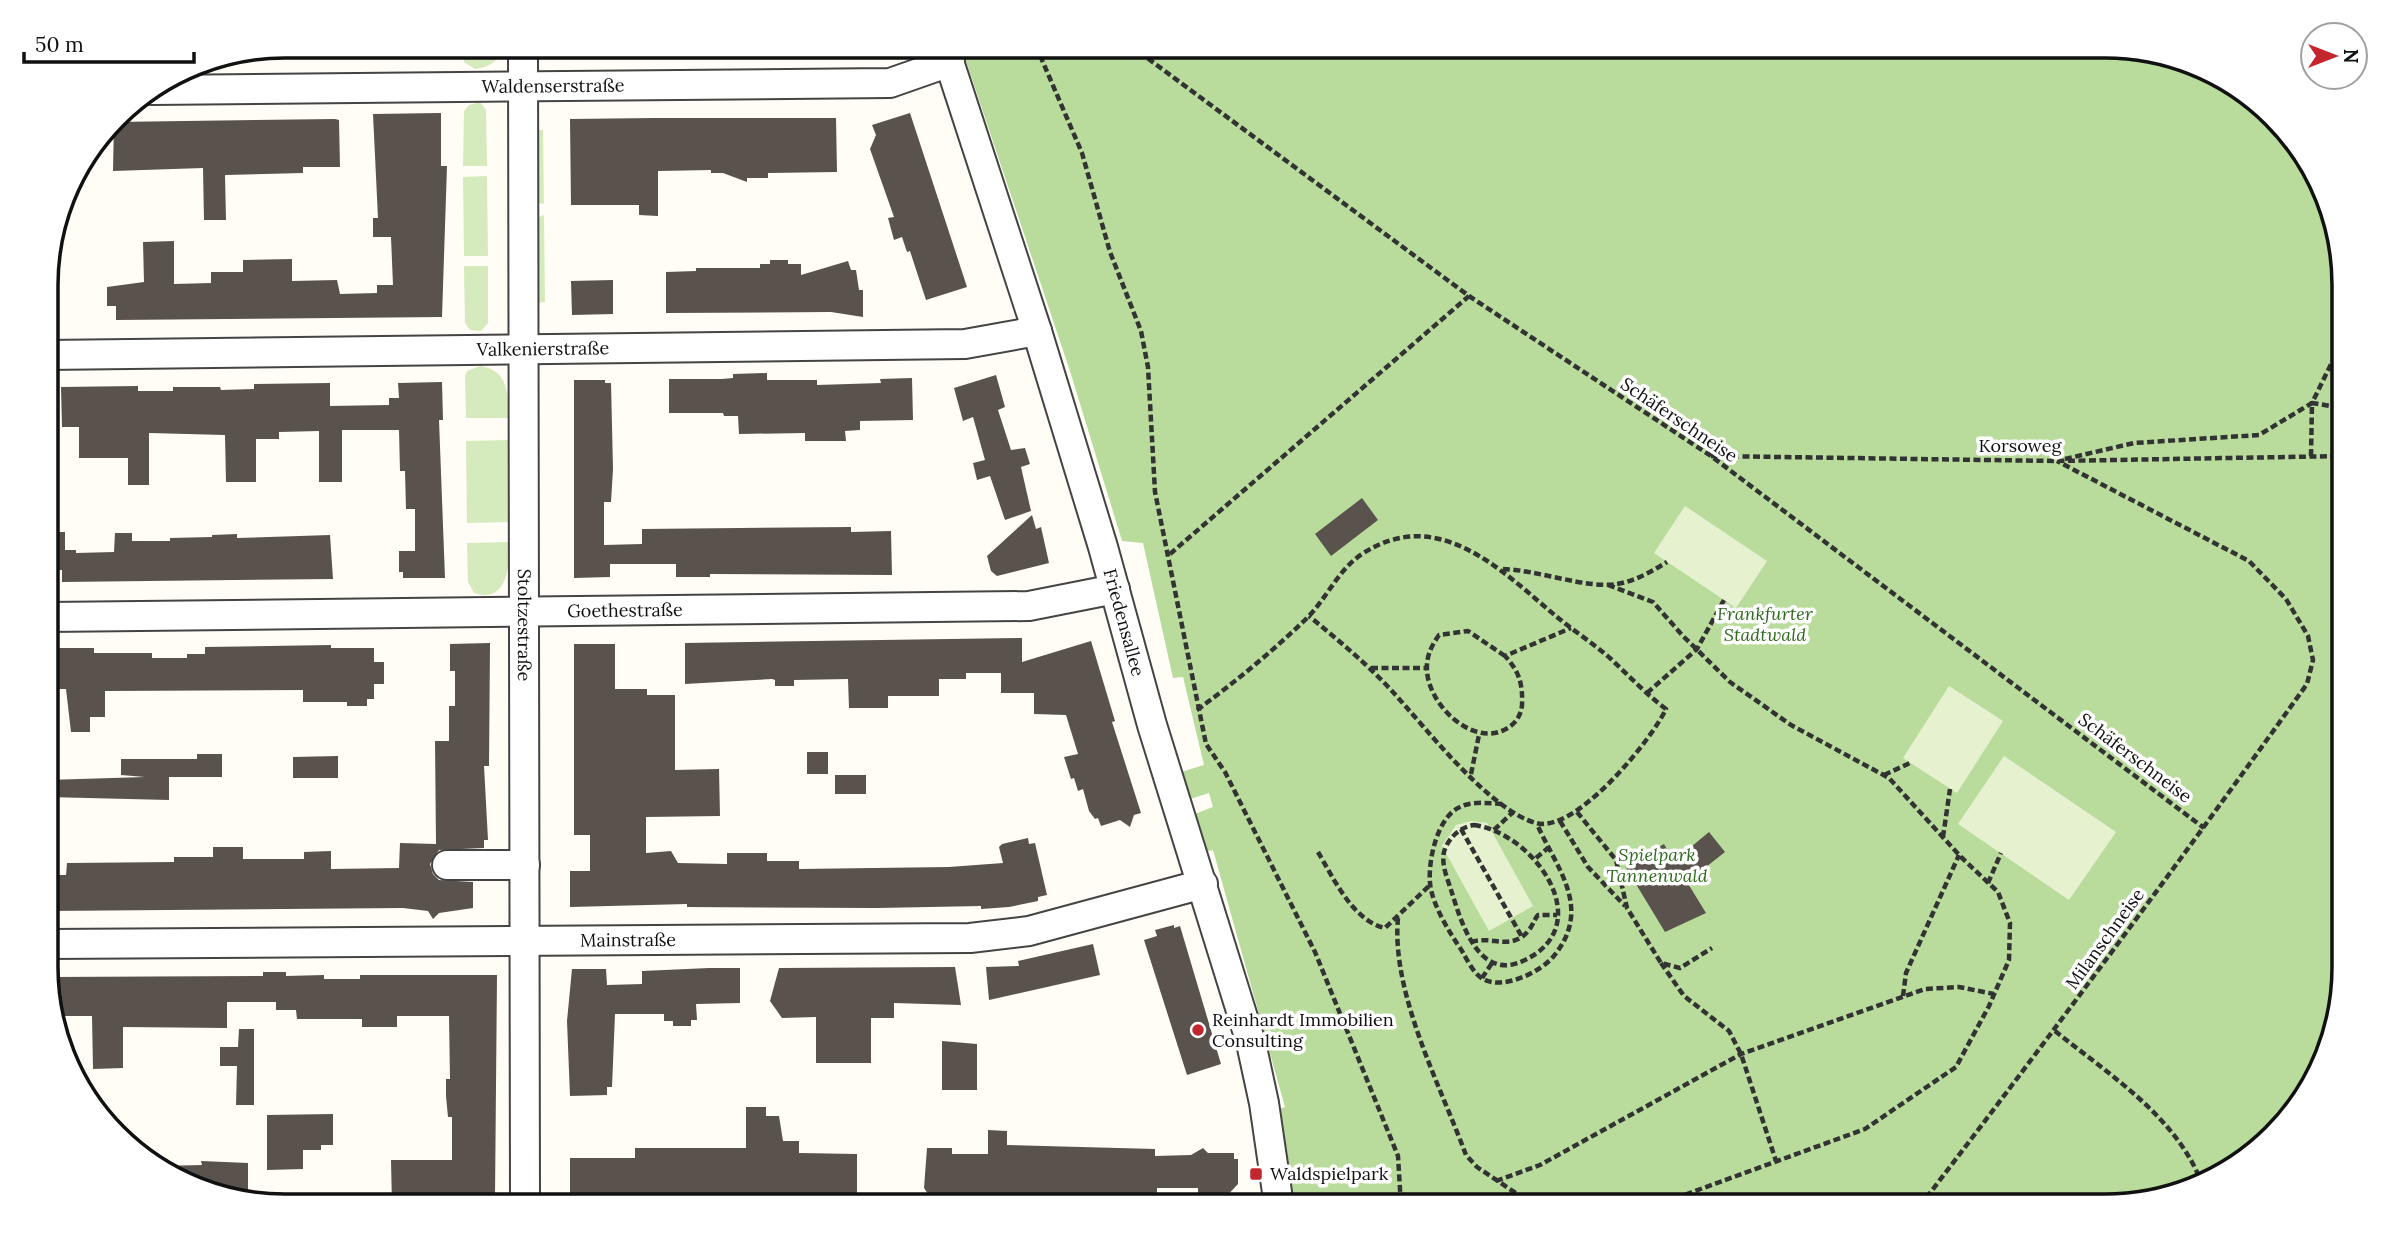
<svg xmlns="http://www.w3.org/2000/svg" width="2390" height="1252" viewBox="0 0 2390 1252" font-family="Lora,serif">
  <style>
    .green { fill: #d5ebbd }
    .forest { fill: #b9dc9c }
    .pitch { fill: #e6f2cf }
    .building { fill: #5a524d }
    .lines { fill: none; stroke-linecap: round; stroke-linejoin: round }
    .minor-casing { stroke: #444; stroke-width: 32 }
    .path { stroke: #333; stroke-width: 4.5; stroke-dasharray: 7 3.5; stroke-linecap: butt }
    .minor { stroke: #fff; stroke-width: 28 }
    .poi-dot { fill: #c4262e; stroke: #fff; stroke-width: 2.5 }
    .labels { text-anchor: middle; stroke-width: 7; stroke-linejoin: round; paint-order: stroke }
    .street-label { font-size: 18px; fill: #111; stroke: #fff }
    .park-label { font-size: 18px; font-style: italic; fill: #2f6b1f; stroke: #fff }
    .poi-label { font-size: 18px; fill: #111; stroke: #fff; text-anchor: start }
    .rim { fill: none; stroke: #111; stroke-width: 3.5 }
  </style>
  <rect width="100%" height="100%" fill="#fffdf5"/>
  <g class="green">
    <path d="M 463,46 L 504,46 C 500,59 490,68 475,69 L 464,62 Z"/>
    <path d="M 480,102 L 486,110 L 487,166 L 463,166 L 464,111 L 469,105 Z"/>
    <path d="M 533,130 L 543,130 L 544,204 L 534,202 Z"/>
    <path d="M 487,176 L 488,256 L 464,256 L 463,177 Z"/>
    <path d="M 544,215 L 545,302 L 535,303 L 534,219 Z"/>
    <path d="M 464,266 L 488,266 L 488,323 L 481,331 L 470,330 L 465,323 Z"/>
    <path d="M 480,366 C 509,370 508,394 508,418 L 466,418 L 465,376 L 467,371 Z"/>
    <path d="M 46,371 L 54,371 L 52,486 L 47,486 Z"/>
    <path d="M 508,440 L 509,522 L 467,523 L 466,441 Z"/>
    <path d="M 509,542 C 510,564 508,604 474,593 L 468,582 L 467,543 Z"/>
  </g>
  <path class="forest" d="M 961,46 L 2105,46 L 2211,70 L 2304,152 L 2342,254 L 2344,967 L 2320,1073 L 2238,1166 L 2120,1206 L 1290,1206 L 1277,1110 L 1285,1107 L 1213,850 L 1204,852 L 1192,815 L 1213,807 L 1209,793 L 1187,800 L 1178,773 L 1204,765 L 1183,677 L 1173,678 L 1143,543 L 1122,541 L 1070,371 Z"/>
  <g class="pitch">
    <path d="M 1685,506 L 1767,561 L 1736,608 L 1654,553 Z"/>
    <path d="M 1949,686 L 2003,721 L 1957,793 L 1903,758 Z"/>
    <path d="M 2004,756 L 2116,832 L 2069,900 L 1958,824 Z"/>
    <path d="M 1472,821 L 1487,823 L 1533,906 L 1489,931 L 1442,846 L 1456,825 Z"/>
  </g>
  <g class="building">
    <path d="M 441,113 L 441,166 L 447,166 L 442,317 L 116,320 L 116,306 L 107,306 L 107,287 L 144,282 L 143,242 L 174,241 L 174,284 L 211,283 L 211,272 L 243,272 L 243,260 L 292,259 L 292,281 L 337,280 L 340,294 L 377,293 L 377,285 L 393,285 L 391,237 L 373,237 L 373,218 L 378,218 L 373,114 Z"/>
    <path d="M 910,113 L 967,287 L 926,300 L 910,251 L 907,252 L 902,237 L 894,240 L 888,218 L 894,217 L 870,149 L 876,135 L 872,125 Z"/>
    <path d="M 654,118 L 836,118 L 837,172 L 768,173 L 768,178 L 747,178 L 747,182 L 723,173 L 711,173 L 711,170 L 658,171 L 658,216 L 639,215 L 639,205 L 571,205 L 570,119 Z"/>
    <path d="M 335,119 L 339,120 L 340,167 L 303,167 L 303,173 L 225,175 L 226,220 L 204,220 L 203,168 L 113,171 L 114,122 Z"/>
    <path d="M 770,260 L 788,260 L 788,264 L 801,264 L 801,275 L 848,261 L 851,270 L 856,270 L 859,290 L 863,290 L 863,317 L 831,312 L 666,313 L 666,272 L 696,271 L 696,268 L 760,268 L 760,264 L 770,264 Z"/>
    <path d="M 613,280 L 613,314 L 572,315 L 571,281 Z"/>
    <path d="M 767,373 L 767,380 L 817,380 L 817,385 L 881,383 L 880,379 L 912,378 L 913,420 L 860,421 L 860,430 L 845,431 L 846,441 L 805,441 L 805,433 L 739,434 L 738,416 L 724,416 L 723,413 L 669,413 L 669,379 L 722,379 L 733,378 L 733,374 Z"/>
    <path d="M 996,375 L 1005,407 L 998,410 L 1011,450 L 1025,448 L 1030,464 L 1021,467 L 1031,511 L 1005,520 L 990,476 L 977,480 L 973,463 L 985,460 L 973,417 L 963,421 L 954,388 Z"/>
    <path d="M 574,380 L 605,380 L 605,383 L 611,383 L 613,469 L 611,502 L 604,502 L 604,545 L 642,544 L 642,529 L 851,527 L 851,532 L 891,531 L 892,575 L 710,574 L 710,577 L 676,577 L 676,564 L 610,564 L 610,577 L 574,578 Z"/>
    <path d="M 442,382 L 443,420 L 439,420 L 445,578 L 403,578 L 403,572 L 399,572 L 399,551 L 415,551 L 415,509 L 406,509 L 405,471 L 400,471 L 399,430 L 342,430 L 342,482 L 319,482 L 319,431 L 279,432 L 279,439 L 256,439 L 256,482 L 226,482 L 225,435 L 149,433 L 149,485 L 128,485 L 128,458 L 79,458 L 79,427 L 62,427 L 61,387 L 138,386 L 138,391 L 173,391 L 173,387 L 220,387 L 221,390 L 254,389 L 254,384 L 330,383 L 330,406 L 389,405 L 389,398 L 399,398 L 398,383 Z"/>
    <path d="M 1362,498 L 1378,520 L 1331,556 L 1315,534 Z"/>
    <path d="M 1032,515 L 1036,529 L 1041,527 L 1049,563 L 997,576 L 991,571 L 987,556 Z"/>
    <path d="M 47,532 L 65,532 L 65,550 L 76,550 L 76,553 L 114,552 L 115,533 L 132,533 L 132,541 L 170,541 L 170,538 L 212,537 L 212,535 L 237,534 L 237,538 L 330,535 L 333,579 L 62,582 L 62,570 L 47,570 Z"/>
    <path d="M 1022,638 L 1022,662 L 1091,641 L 1115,721 L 1112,722 L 1141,813 L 1134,815 L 1130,827 L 1120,820 L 1101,826 L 1098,818 L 1095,819 L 1089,811 L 1083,789 L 1078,791 L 1074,778 L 1071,779 L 1064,757 L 1078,754 L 1066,715 L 1034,714 L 1034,693 L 1001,693 L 1001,673 L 966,673 L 966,679 L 939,679 L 939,696 L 888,696 L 888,708 L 849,708 L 848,679 L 794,680 L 794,686 L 775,686 L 775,680 L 772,679 L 685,684 L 685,643 Z"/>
    <path d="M 490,643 L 489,766 L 484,766 L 488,840 L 484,840 L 484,848 L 439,850 L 430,864 L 433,874 L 439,880 L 473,882 L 473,908 L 439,913 L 433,919 L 428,911 L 403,908 L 47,911 L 47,875 L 66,875 L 67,863 L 174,862 L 174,857 L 213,857 L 213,847 L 243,847 L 243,859 L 304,859 L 304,852 L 331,851 L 331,869 L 399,868 L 400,843 L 436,844 L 435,741 L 449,741 L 449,706 L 455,706 L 455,671 L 450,671 L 450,644 Z"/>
    <path d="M 574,644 L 615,644 L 615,689 L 647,689 L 647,695 L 675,695 L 675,770 L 719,769 L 720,816 L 646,817 L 646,853 L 671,851 L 678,863 L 727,864 L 727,853 L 767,853 L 767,861 L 799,861 L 799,869 L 949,867 L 1003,863 L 999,847 L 1002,844 L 1028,838 L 1029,844 L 1035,843 L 1047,895 L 1038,897 L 1038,901 L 1009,907 L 981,909 L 981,906 L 877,908 L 687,907 L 687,904 L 570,907 L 570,871 L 590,871 L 590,835 L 574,835 Z"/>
    <path d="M 331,645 L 331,648 L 374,648 L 374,662 L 384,662 L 384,684 L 374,684 L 374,699 L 367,699 L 367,706 L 347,706 L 347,702 L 303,702 L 303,690 L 105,691 L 105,717 L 90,717 L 90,732 L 71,732 L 66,689 L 47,689 L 47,648 L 94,648 L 94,653 L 152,653 L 152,658 L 187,658 L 187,654 L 205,654 L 205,647 Z"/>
    <rect x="807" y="752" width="21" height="22"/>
    <path d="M 197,754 L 222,754 L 222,777 L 169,777 L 169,800 L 47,797 L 47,780 L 145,777 L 121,775 L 121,759 L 197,759 Z"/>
    <path d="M 338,756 L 338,778 L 293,778 L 293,757 Z"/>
    <rect x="835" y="775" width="31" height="19"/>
    <path d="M 1709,832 L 1725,852 L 1687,882 L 1706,913 L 1665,932 L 1625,866 L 1664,844 L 1674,861 Z"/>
    <path d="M 1174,925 L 1174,928 L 1180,926 L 1221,1064 L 1187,1075 L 1144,940 L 1157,936 L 1155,930 Z"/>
    <path d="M 1093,944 L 1100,975 L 989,1000 L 986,967 L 1019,966 L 1018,961 Z"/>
    <path d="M 955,967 L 961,1005 L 894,1003 L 894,1018 L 871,1018 L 871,1063 L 816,1063 L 816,1017 L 782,1018 L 770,1001 L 779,968 Z"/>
    <path d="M 709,968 L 740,968 L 740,1003 L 696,1004 L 697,1020 L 691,1020 L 691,1026 L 673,1026 L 673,1021 L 664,1021 L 664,1014 L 615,1014 L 612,1087 L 607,1087 L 607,1095 L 570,1096 L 567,1021 L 572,969 L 606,969 L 607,985 L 642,984 L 642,971 Z"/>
    <path d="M 263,972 L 286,972 L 286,976 L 324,975 L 324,979 L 360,979 L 360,975 L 497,975 L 495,1198 L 441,1198 L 441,1206 L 392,1206 L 391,1160 L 452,1160 L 452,1117 L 448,1117 L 446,1096 L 446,1079 L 450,1079 L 449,1016 L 397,1016 L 397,1027 L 362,1027 L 362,1019 L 297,1019 L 296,1010 L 276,1010 L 276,1002 L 227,1002 L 227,1028 L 123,1027 L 123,1068 L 93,1069 L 92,1016 L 54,1016 L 48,999 L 50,977 L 263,976 Z"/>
    <path d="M 239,1029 L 254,1029 L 254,1105 L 236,1105 L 237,1066 L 220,1066 L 220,1047 L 238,1047 Z"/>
    <path d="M 942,1041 L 977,1044 L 977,1090 L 942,1090 Z"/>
    <path d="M 746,1107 L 766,1107 L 766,1116 L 779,1116 L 783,1141 L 799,1141 L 799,1153 L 857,1154 L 857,1200 L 851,1200 L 851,1203 L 570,1201 L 570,1158 L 635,1158 L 635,1148 L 746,1148 Z"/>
    <path d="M 333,1114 L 333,1145 L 321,1145 L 321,1150 L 303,1150 L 303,1169 L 267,1170 L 267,1115 Z"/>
    <path d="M 988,1130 L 1007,1131 L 1007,1145 L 1155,1149 L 1155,1156 L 1191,1155 L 1203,1148 L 1208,1153 L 1234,1153 L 1234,1159 L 1238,1159 L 1238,1184 L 1223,1200 L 1198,1200 L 1198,1188 L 1157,1188 L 1157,1195 L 1109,1198 L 945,1196 L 932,1200 L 924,1188 L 927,1148 L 952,1148 L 952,1154 L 988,1154 Z"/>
    <path d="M 201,1161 L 248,1163 L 248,1198 L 179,1182 L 161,1166 L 202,1165 Z"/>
  </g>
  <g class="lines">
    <defs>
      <g id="minor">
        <path id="s1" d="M 523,46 L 525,1206"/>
        <path id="s2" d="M 944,46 L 1037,331 L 1103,547 L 1152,725 L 1251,1043 L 1264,1103 L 1279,1206"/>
        <path id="s3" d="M 152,90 L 890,83 L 950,62"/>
        <path id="s4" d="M 46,355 L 965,344 L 1037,331"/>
        <path id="s5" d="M 47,617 L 1029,606 L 1115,589"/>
        <path d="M 447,865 L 525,865"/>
        <path id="s6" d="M 47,944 L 970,938 L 1029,931 L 1203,884"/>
      </g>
    </defs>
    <use href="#minor" class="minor-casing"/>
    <g class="path">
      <path d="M 1036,46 L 1082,153 L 1110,252 L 1141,331 L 1148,367 L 1155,492 L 1206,744 L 1225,772 L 1315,952 L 1398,1156 L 1401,1206"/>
      <path d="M 1131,46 L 1469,296 L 1711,456 L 2204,828"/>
      <path d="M 48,263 L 48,332"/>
      <path d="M 1711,456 L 2057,461 L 2343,456"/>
      <path d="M 2311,456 L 2312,403 L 2343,408"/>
      <path d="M 2065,459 L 2134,443 L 2259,435 L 2312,403 L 2335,356 L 2339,245"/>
      <path d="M 1170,554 L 1469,296"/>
      <path d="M 1503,569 C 1538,570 1587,589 1617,584 C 1636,581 1652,571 1667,562"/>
      <path d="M 1608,585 L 1653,602 L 1683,636 L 1730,682 L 1791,725 L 1889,778 L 1961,857 L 1998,892 L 2010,923 L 2009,960 L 1989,1006 L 1956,1067 L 1865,1129 L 1654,1206"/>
      <path d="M 1505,656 L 1468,631 L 1439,635 C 1432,645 1426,656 1427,670 C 1428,704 1471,746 1504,730 C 1515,725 1521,716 1522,705 C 1523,684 1519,671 1505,656 L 1571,628"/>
      <path d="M 1371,668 L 1427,668"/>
      <path d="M 1647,693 L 1697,649 L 1724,600"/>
      <path d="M 1197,710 C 1235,682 1273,651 1307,618 C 1327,598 1338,570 1362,554 C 1438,504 1502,571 1557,617 C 1574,631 1594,644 1611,659 C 1629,676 1646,694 1666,709 C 1651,741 1575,834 1536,823 C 1489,810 1426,728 1392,691 C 1366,663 1338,640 1309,616"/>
      <path d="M 1471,774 L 1479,735"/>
      <path d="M 1884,775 L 1910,763"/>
      <path d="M 1502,804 C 1489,803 1472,801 1460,807 C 1437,817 1428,861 1430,883 C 1432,905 1450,933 1462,951 C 1468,961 1474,975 1485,980 C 1505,989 1540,972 1553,957 C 1594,908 1556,868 1537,824"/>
      <path d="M 1577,812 L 1616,860 L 1627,908 L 1661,963 L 1680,968 L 1712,948"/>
      <path d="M 1560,821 L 1588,867 L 1625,906"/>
      <path d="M 1474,825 C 1534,833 1599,924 1525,960 C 1480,983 1462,925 1452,893 C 1448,880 1441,865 1444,852 C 1448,838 1460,827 1474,825 Z"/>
      <path d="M 1461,829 L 1522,937"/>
      <path d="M 1494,830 L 1513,812"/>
      <path d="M 1943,837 L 1950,789"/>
      <path d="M 1318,852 C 1334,879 1353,921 1385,928 L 1430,885"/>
      <path d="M 1536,858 L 1548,848"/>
      <path d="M 1988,883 L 2001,853"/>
      <path d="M 1398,918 C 1391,992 1440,1085 1466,1155 L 1477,1167 L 1535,1206"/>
      <path d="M 1471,942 C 1493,935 1511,952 1529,930 C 1533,925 1534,920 1538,915 L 1557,915"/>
      <path d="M 1661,963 L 1684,996 L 1729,1031 L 1741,1054 L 1776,1161"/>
      <path d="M 1482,978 L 1492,963"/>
      <path d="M 1903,996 L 1906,973 L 1959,855"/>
      <path d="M 2055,1031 C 2107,1073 2174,1115 2200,1179"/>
      <path d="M 1496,1181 L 1540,1165 L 1741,1054 L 1925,989 L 1959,987 L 1994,994"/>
      <path d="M 1362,1206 L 1402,1194 L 1419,1206"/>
      <path d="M 1920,1206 C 2052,1034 2181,860 2307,684 L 2313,660 L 2308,636 L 2286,599 L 2249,561 L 2057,461"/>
    </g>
    <use href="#minor" class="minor"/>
  </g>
  <g class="poi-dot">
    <circle cx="1198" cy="1030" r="7"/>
    <rect x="1249" y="1167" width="14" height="14" rx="3.5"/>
  </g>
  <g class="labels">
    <g class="street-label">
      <text dy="6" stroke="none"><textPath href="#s3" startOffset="401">Waldenserstraße</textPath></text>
      <text dy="6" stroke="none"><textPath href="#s4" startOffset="497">Valkenierstraße</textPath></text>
      <text transform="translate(1679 420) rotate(34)" y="6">Schäferschneise</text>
      <text x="2020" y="452">Korsoweg</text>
      <text dy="6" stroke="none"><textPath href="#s5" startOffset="578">Goethestraße</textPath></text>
      <text dy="6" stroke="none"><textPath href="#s2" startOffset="604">Friedensallee</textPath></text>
      <text dy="6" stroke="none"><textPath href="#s1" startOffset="579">Stoltzestraße</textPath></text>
      <text transform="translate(2135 758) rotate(37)" y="6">Schäferschneise</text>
      <text transform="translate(2105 939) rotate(-54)" y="6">Milanschneise</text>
      <text dy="6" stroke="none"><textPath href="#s6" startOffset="581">Mainstraße</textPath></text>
    </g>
    <g class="park-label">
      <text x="1765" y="620">Frankfurter<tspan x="1765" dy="21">Stadtwald</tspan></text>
      <text x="1657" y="861">Spielpark<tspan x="1657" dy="21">Tannenwald</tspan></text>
    </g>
    <g class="poi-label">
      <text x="1212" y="1026">Reinhardt Immobilien<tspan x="1212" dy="21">Consulting</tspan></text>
      <text x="1270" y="1180">Waldspielpark</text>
    </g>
  </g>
  <path d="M0 0H2390V1252H0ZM285 58H2105A227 227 0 0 1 2332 285V967A227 227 0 0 1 2105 1194H285A227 227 0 0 1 58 967V285A227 227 0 0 1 285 58Z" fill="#fff" fill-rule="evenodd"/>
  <path class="rim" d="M285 58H2105A227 227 0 0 1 2332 285V967A227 227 0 0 1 2105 1194H285A227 227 0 0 1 58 967V285A227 227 0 0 1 285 58Z"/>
  <g transform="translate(2334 56) rotate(90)"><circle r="33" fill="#ffffff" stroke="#a0a0a0" stroke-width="2"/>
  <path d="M0-5L12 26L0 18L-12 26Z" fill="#c4262e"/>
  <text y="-10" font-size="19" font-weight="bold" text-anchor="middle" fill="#111111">N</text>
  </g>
  <path d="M24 52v10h170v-10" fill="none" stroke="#111111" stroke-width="3.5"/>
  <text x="35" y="52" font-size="21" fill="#111111" stroke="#ffffff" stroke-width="5" paint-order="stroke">50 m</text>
</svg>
